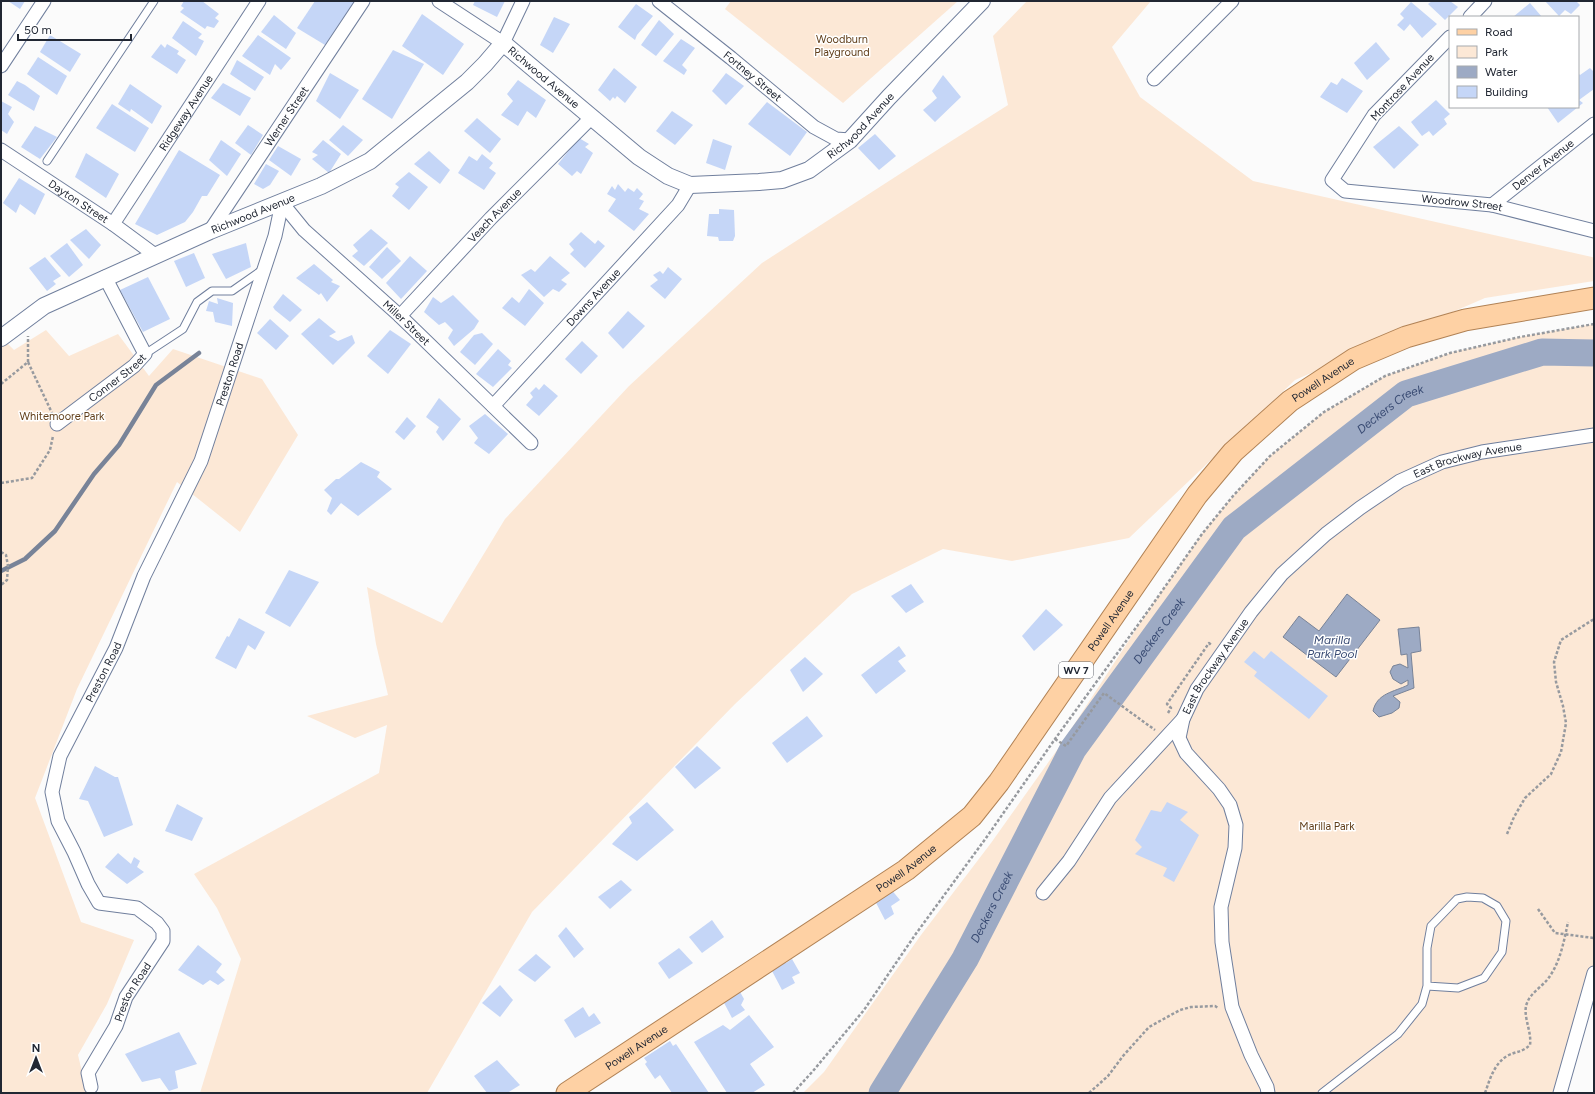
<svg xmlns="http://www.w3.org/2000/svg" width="1595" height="1094" viewBox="0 0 1595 1094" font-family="Figtree,sans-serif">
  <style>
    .green { fill: #fce8d6 }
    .water { fill: #9daac4; stroke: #788398 }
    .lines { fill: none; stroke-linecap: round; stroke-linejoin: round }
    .stream { stroke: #788398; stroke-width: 4.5 }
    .river { stroke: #9daac4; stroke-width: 27 }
    .building { fill: #c5d6f7 }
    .service-casing { stroke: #707f9d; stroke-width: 9 }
    .minor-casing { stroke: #707f9d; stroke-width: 15 }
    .tertiary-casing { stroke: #707f9d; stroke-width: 18 }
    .primary-casing { stroke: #b18255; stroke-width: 23 }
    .path { stroke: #979a9f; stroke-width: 2.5; stroke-dasharray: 3 2; stroke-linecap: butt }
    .service { stroke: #fff; stroke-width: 7 }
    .minor { stroke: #fff; stroke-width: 13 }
    .tertiary { stroke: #fff; stroke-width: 16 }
    .primary { stroke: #fed1a4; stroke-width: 21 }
    .labels { text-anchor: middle; stroke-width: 3; stroke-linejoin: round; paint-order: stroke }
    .shield { fill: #fff; stroke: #646870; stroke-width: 1 }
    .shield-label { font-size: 10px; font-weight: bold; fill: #212733 }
    .park-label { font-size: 11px; fill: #613f1b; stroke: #fff }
    .street-label { font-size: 11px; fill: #212733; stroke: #fff }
    .water-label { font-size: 12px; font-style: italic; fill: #3a4c74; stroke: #fff }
  </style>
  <rect width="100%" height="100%" fill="#fbfbfb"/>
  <g class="green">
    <path d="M 731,1 L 958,1 L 843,103 L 725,9 Z"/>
    <path d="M 1027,1 L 1151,1 L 1112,47 L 1140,97 L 1253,181 L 1592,257 L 1594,258 L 1594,281 L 1485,298 L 1295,380 L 1129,538 L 1012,561 L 943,549 L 852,594 L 735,704 L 532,912 L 427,1093 L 200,1093 L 241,959 L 217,908 L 194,874 L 379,773 L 387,725 L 355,738 L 307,716 L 388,695 L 376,644 L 367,587 L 442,623 L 505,519 L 629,386 L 762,263 L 923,159 L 1008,105 L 993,36 Z"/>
    <path d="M 1594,324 L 1594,973 L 1560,1093 L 803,1093 L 824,1072 L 921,935 L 991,843 L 1062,743 L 1148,611 L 1202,534 L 1233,496 L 1270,456 L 1324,412 L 1385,376 L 1450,353 L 1520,337 Z"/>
    <path d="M 46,330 L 69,356 L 118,334 L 149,376 L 173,349 L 262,379 L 298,435 L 240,532 L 177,482 L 77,689 L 35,798 L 81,922 L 134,940 L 107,1004 L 78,1055 L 87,1093 L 1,1093 L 1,346 L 6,342 L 14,350 Z"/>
  </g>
  <g class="water">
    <path d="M 1347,594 L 1380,620 L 1336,677 L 1283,637 L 1299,616 L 1319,631 Z"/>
    <path d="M 1419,627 L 1421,651 L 1411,653 L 1414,688 L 1393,696 L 1400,702 L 1399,708 L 1392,713 L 1379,717 L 1373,711 C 1377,693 1394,692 1408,685 L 1408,680 L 1401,684 L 1393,679 L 1390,672 L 1393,666 L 1400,664 L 1408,668 L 1407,654 L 1401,655 L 1398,629 Z"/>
  </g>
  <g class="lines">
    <path class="stream" d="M 1,571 L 25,559 L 55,531 L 94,474 L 119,445 L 156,385 L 199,353"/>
    <path class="river" id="s1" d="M 882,1093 L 965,959 L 1073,749 L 1234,528 L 1406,394 L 1542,352 L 1594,353"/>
  </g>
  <g class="building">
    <path d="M 8,1 L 25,1 L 20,9 Z"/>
    <path d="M 184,1 L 189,2 L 202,1 L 219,14 L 215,18 L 219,21 L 214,28 L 207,26 L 205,29 L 180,12 L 184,8 L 181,6 Z"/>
    <path d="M 315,1 L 355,1 L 325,45 L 297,28 Z"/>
    <path d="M 475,1 L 505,1 L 497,17 L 473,5 Z"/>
    <path d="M 1432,1 L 1450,1 L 1458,7 L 1445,20 L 1428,4 Z"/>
    <path d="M 1545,1 L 1576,1 L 1580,5 L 1571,14 L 1565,10 L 1559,16 Z"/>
    <path d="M 1411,2 L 1437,24 L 1422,38 L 1410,24 L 1404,31 L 1397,25 L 1404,18 L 1400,14 Z"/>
    <path d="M 1530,3 L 1542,17 L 1513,17 Z"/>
    <path d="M 636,4 L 653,16 L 637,35 L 635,40 L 618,27 Z"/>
    <path d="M 422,14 L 464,44 L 443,75 L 402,46 Z"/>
    <path d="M 274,15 L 296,33 L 286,49 L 261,32 Z"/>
    <path d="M 554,17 L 570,24 L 553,53 L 540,45 Z"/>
    <path d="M 659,20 L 674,34 L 656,56 L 641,45 Z"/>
    <path d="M 183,21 L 202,34 L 198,38 L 204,41 L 196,56 L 172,38 Z"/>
    <path d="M 50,35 L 81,54 L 70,72 L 40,52 Z"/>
    <path d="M 258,35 L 291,58 L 281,70 L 275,64 L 270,75 L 242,56 Z"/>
    <path d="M 681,39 L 695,48 L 682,65 L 687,70 L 684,75 L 663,61 Z"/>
    <path d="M 1376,42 L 1390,59 L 1367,80 L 1354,63 Z"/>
    <path d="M 161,44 L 165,48 L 167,44 L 179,51 L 177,54 L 186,60 L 177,74 L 151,57 Z"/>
    <path d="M 393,50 L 424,64 L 392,119 L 362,99 Z"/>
    <path d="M 38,57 L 67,76 L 57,95 L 27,74 Z"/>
    <path d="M 237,60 L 264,77 L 255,91 L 230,74 Z"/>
    <path d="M 614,68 L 637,87 L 625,103 L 617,96 L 615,99 L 613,97 L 610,101 L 598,90 Z"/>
    <path d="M 1590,68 L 1594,72 L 1594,89 L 1579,100 L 1583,103 L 1558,123 L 1547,107 L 1578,107 L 1578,73 L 1580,75 Z"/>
    <path d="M 330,73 L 359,90 L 340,119 L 316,101 Z"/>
    <path d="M 726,73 L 744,86 L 726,105 L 712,91 Z"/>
    <path d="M 943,75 L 961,97 L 935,122 L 923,110 L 937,98 L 932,91 Z"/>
    <path d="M 1342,78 L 1363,91 L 1347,113 L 1320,97 L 1331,82 L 1337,85 Z"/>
    <path d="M 518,80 L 546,100 L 536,118 L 527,111 L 518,126 L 501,115 L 513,101 L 507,94 Z"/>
    <path d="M 17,81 L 25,85 L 40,96 L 34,111 L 8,95 Z"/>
    <path d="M 223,83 L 251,98 L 240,116 L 211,98 Z"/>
    <path d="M 130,84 L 162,106 L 152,124 L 131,109 L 130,112 L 118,104 Z"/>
    <path d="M 1436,100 L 1450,114 L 1444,119 L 1447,124 L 1433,136 L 1429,131 L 1422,136 L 1411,122 Z"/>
    <path d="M 1,101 L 12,107 L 8,114 L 14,122 L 7,134 L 1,130 Z"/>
    <path d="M 767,102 L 807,132 L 790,156 L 748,124 Z"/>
    <path d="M 112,104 L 149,128 L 135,152 L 96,128 Z"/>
    <path d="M 672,111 L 693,125 L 675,145 L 656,131 Z"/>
    <path d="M 477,118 L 501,139 L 490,153 L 464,131 Z"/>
    <path d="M 248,125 L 263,135 L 251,155 L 235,143 Z"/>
    <path d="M 343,125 L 363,140 L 348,156 L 329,140 Z"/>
    <path d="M 35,126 L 57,137 L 40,159 L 21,147 Z"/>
    <path d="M 1399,126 L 1419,145 L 1394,169 L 1373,147 Z"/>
    <path d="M 875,134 L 896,156 L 879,170 L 858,148 Z"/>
    <path d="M 579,138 L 589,144 L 585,147 L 593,153 L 581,174 L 577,171 L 572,176 L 558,164 Z"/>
    <path d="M 713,139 L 732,146 L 725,170 L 706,163 Z"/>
    <path d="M 221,140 L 241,154 L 227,176 L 209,160 Z"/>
    <path d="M 323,140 L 341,154 L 329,173 L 312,159 L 318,155 L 312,152 Z"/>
    <path d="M 278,146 L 301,159 L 291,176 L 269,160 Z"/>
    <path d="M 179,150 L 220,175 L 207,196 L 202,196 L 193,212 L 185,222 L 157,235 L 135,224 Z"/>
    <path d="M 429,151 L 450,170 L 440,184 L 414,164 Z"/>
    <path d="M 86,153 L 119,174 L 106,198 L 75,177 Z"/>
    <path d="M 482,154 L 493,163 L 489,168 L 496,173 L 484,190 L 458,173 L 469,156 L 477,161 Z"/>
    <path d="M 266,164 L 279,171 L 270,185 L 263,189 L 254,184 Z"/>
    <path d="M 409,172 L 428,187 L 409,210 L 392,196 L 399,187 L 395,184 Z"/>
    <path d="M 19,178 L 45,194 L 35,215 L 20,204 L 16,213 L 3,203 Z"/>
    <path d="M 618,184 L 625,192 L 628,188 L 634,192 L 637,188 L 643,194 L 639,199 L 644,201 L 639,209 L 649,214 L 634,231 L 608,211 L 616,199 L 607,194 L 612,186 L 615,190 Z"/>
    <path d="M 719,209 L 734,210 L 735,236 L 733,241 L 719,241 L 718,237 L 707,236 L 709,214 L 719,214 Z"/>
    <path d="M 86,229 L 101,245 L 89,259 L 70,240 Z"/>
    <path d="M 371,229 L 388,243 L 364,266 L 352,256 L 358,251 L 353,245 Z"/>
    <path d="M 581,232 L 595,244 L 598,240 L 605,246 L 585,268 L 570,254 L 574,250 L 569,244 Z"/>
    <path d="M 67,243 L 83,265 L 69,277 L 50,256 Z"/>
    <path d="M 246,243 L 251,267 L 226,279 L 212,254 Z"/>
    <path d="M 387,247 L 401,261 L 382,279 L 369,267 Z"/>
    <path d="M 194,253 L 205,278 L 186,287 L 174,261 Z"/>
    <path d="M 410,256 L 427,271 L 401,299 L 386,283 Z"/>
    <path d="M 550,256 L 570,273 L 561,280 L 567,284 L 559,292 L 553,289 L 544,297 L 521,275 L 531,269 L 535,272 Z"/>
    <path d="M 45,257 L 61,276 L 53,281 L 56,284 L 47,291 L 29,268 Z"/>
    <path d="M 314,264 L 333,280 L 331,282 L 340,286 L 327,302 L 321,293 L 319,295 L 296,278 Z"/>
    <path d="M 668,267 L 682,279 L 665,299 L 650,286 L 658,280 L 653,275 L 660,271 L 663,274 Z"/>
    <path d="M 148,277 L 170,319 L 143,332 L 120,290 Z"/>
    <path d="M 529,289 L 544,303 L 525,326 L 502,308 L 512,297 L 519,303 Z"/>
    <path d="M 283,294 L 302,310 L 290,322 L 275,310 L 273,307 Z"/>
    <path d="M 453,295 L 479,321 L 474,329 L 454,346 L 448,338 L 453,330 L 445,322 L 439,325 L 424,312 L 433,297 L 441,303 Z"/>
    <path d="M 217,298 L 233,303 L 232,326 L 215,322 L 213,312 L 206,311 L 209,301 L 218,304 Z"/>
    <path d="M 628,311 L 645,326 L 623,349 L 608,333 Z"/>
    <path d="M 319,318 L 336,332 L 329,336 L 338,341 L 352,335 L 355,343 L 333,365 L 301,334 Z"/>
    <path d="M 270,319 L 289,336 L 276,350 L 257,333 Z"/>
    <path d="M 390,330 L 411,344 L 388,374 L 367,356 Z"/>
    <path d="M 482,333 L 493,344 L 475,365 L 460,352 L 474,335 Z"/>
    <path d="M 582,341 L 598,356 L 581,374 L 565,359 Z"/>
    <path d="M 498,349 L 511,361 L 508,365 L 512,368 L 493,387 L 476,374 Z"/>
    <path d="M 544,384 L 558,396 L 539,416 L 526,405 L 533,397 L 530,393 L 536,387 L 539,390 Z"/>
    <path d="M 439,398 L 461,419 L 443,441 L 436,432 L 439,427 L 426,417 Z"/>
    <path d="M 485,414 L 508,434 L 489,454 L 474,443 L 478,438 L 469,426 Z"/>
    <path d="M 407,417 L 416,426 L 404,440 L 395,432 Z"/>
    <path d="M 361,462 L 380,472 L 377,477 L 392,489 L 358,516 L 341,503 L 331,515 L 327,511 L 332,498 L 324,490 L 336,479 L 339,479 Z"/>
    <path d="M 289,570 L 319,582 L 290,627 L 265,613 Z"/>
    <path d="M 911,584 L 924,602 L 906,613 L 891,596 Z"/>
    <path d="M 1046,609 L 1063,625 L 1034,651 L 1022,636 Z"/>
    <path d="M 239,618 L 265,632 L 255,650 L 248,645 L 236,669 L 215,658 L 227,636 L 229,637 Z"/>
    <path d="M 899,646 L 906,656 L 898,661 L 906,671 L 876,694 L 861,675 Z"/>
    <path d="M 1254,651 L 1264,659 L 1271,651 L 1328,696 L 1309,719 L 1254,676 L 1257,672 L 1244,662 Z"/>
    <path d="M 805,657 L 823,674 L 803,692 L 790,670 Z"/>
    <path d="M 807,716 L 823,736 L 787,763 L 772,743 Z"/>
    <path d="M 697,746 L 721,768 L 695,789 L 675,767 Z"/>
    <path d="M 95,766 L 115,777 L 118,777 L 133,825 L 104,837 L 88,801 L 79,799 Z"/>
    <path d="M 647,802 L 674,830 L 637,861 L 612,844 L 632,823 L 629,817 Z"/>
    <path d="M 1167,802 L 1188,812 L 1180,820 L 1199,835 L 1174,882 L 1163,876 L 1167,868 L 1135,854 L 1142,847 L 1135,840 L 1151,810 L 1161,812 Z"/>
    <path d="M 177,804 L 203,818 L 192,841 L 165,831 Z"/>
    <path d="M 118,853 L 131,864 L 134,857 L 140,861 L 137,867 L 144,872 L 127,884 L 105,867 Z"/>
    <path d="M 621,880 L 632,890 L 610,909 L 598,897 Z"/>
    <path d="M 890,888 L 900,900 L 891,906 L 894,914 L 885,920 L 873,897 Z"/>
    <path d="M 712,920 L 724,937 L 702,953 L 689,937 Z"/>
    <path d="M 566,927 L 584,949 L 574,958 L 558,936 Z"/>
    <path d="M 198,945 L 222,964 L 216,972 L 225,980 L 218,985 L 210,980 L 203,985 L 178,970 Z"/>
    <path d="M 679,948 L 693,963 L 669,979 L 658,963 Z"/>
    <path d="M 536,954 L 551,967 L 535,982 L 518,970 Z"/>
    <path d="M 783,959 L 786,963 L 792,959 L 800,973 L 792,977 L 795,983 L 782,990 L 772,971 L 775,969 L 772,964 Z"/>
    <path d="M 500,985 L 513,1000 L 500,1017 L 482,1003 Z"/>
    <path d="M 739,990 L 744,999 L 741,1005 L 745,1010 L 732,1018 L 722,999 Z"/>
    <path d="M 583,1007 L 589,1017 L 594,1013 L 601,1023 L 575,1038 L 564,1020 Z"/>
    <path d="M 749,1015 L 774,1047 L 750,1064 L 765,1085 L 752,1093 L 727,1093 L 694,1042 L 723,1025 L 730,1030 Z"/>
    <path d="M 179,1032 L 197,1064 L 175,1071 L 178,1088 L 169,1091 L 160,1078 L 142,1082 L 125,1054 Z"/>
    <path d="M 670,1041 L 673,1046 L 676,1044 L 709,1093 L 672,1093 L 660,1075 L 655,1079 L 645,1064 L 647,1062 L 644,1058 Z"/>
    <path d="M 497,1060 L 520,1085 L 507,1093 L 487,1093 L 474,1076 Z"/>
  </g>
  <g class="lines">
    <defs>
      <g id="service">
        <path d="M 47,161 L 154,1"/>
        <path d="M 145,354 L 183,329 L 197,302 L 212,291 L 232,291 L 262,270"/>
        <path d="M 1322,1093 L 1398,1034 L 1422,1004 L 1427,986 L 1427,948 L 1431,926 L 1457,899 L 1467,897 L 1483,898 L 1497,906 L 1506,921 L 1502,952 L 1484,978 L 1458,988 L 1427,986"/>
      </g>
      <g id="minor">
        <path d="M 439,1 L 503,43 L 523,1"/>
        <path id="s2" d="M 659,1 L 731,58 L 814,127 L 836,139 L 850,140"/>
        <path d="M 1470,17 L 1485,1"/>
        <path id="s3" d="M 1450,37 L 1374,115 L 1332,180 L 1345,191 L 1492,205 L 1594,231"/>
        <path d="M 1,66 L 44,1"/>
        <path d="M 1154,79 L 1232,1"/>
        <path id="s4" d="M 1,150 L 113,224 L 155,255"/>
        <path id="s5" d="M 282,203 L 304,230 L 400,316 L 531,443"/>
        <path id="s6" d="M 1492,205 L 1594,124"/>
        <path id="s7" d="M 113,224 L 259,1"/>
        <path id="s8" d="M 210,231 L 363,1"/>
        <path id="s9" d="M 400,316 L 491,218 L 592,117"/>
        <path id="s10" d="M 493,406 L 678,205 L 690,185"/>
        <path id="s11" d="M 57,424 L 134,366 L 145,354 L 105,277"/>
        <path d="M 1043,893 L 1069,861 L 1110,798 L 1183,719"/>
        <path id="s12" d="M 91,1087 L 88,1073 L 116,1026 L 126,997 L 163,941 L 163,931 L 157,923 L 137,908 L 99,903 L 88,884 L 74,852 L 58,821 L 52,792 L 60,756 L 116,648 L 144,576 L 201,461 L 275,236 L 282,203"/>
        <path id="s13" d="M 1268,1093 L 1267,1087 L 1251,1055 L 1232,1007 L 1222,942 L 1221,907 L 1235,848 L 1236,825 L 1230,805 L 1219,789 L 1186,753 L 1179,738 L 1183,719 L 1197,689 L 1251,612 L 1282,574 L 1326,534 L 1360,508 L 1400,481 L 1442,462 L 1482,452 L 1594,435"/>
        <path d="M 1560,1093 L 1594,973"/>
      </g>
      <g id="tertiary">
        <path id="s14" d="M 1,338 L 44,306 L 210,231 L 321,186 L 370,161 L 467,82 L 485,64 L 503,43 L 639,157 L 668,176 L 690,185 L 759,182 L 782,180 L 809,170 L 850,140 L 889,97 L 982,1"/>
      </g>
      <g id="primary">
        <path id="s15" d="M 567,1093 L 906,870 L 972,816 L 999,782 L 1197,495 L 1233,452 L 1290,401 L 1354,359 L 1406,337 L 1465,320 L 1594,298"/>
      </g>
    </defs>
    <use href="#service" class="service-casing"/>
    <use href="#minor" class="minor-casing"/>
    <use href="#tertiary" class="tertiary-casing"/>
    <use href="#primary" class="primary-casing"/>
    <g class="path">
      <path d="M 28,362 L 28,336"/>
      <path d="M 1,384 L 28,362 L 52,413"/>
      <path d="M 1,483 L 32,478 L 50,450 L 53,436"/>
      <path d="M 1,552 L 6,555 L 8,566 L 7,580 L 1,585"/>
      <path d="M 1168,713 L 1171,708 L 1167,704 L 1209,643 L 1211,645"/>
      <path d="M 1055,739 L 1066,746 L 1104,693 L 1155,730"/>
      <path d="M 1507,834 L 1514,817 L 1525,798 L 1551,774 L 1561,752 L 1566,723 L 1563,706 L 1556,682 L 1554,662 L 1561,640 L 1594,619"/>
      <path d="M 1538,909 L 1555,933 L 1594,938"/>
      <path d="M 793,1093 L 813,1071 L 864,1010 L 915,935 L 986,838 L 1055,739 L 1148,611 L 1202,534 L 1233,496 L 1270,456 L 1324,412 L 1385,376 L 1450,353 L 1520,337 L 1594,324"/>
      <path d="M 1089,1093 L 1108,1076 L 1123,1056 L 1149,1027 L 1180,1010 L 1191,1007 L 1215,1006 L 1218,1008"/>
      <path d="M 1485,1093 C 1490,1079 1494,1064 1507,1056 C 1516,1051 1521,1053 1530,1045 C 1532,1031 1522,1015 1527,1003 C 1530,994 1541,987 1547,980 C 1560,964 1564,941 1568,922"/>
    </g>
    <use href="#service" class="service"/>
    <use href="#minor" class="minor"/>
    <use href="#tertiary" class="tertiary"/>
    <use href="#primary" class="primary"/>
  </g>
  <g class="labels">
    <rect class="shield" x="1059" y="662" width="34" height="16" rx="3"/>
    <g class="shield-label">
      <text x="1076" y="674">WV 7</text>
    </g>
    <g class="park-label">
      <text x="842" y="43">Woodburn<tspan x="842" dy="13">Playground</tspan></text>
      <text x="62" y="420">Whitemoore Park</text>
      <text x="1327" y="830">Marilla Park</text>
    </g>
    <g class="street-label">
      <text dy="4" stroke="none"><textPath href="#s2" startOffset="120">Fortney Street</textPath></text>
      <text dy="4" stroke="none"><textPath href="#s14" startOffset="642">Richwood Avenue</textPath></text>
      <text transform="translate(1402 87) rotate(-47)" y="4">Montrose Avenue</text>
      <text dy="4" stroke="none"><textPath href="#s7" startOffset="133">Ridgeway Avenue</textPath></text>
      <text dy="4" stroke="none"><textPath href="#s8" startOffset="138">Werner Street</textPath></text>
      <text dy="4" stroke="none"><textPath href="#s14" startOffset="1014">Richwood Avenue</textPath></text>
      <text dy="4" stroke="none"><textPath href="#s6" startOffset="65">Denver Avenue</textPath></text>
      <text dy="4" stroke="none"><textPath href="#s4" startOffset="93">Dayton Street</textPath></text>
      <text dy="4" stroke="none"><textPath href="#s3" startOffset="321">Woodrow Street</textPath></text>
      <text dy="4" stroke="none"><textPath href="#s14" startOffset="282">Richwood Avenue</textPath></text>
      <text dy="4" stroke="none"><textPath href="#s9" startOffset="138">Veach Avenue</textPath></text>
      <text dy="4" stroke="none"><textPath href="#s10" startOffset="148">Downs Avenue</textPath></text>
      <text dy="4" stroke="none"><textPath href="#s5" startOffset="173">Miller Street</textPath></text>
      <text dy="4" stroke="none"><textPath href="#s12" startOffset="827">Preston Road</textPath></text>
      <text dy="4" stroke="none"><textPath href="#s11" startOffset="76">Conner Street</textPath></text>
      <text dy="4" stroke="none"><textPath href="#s15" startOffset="1055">Powell Avenue</textPath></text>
      <text dy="4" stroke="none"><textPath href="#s13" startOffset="801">East Brockway Avenue</textPath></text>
      <text dy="4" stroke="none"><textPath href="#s15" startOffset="731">Powell Avenue</textPath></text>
      <text dy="4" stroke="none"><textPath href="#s13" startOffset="465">East Brockway Avenue</textPath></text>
      <text dy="4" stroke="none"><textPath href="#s12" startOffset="503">Preston Road</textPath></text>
      <text dy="4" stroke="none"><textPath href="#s15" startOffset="407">Powell Avenue</textPath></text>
      <text dy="4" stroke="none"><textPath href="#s12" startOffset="107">Preston Road</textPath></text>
      <text dy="4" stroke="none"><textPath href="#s15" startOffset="83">Powell Avenue</textPath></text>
    </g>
    <g class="water-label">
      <text dy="4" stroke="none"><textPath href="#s1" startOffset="864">Deckers Creek</textPath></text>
      <text dy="4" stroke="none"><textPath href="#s1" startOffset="540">Deckers Creek</textPath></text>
      <text x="1332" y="644">Marilla<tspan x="1332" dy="14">Park Pool</tspan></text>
      <text dy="4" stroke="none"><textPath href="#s1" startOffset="216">Deckers Creek</textPath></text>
    </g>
  </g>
  <rect width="1595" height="1094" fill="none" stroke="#212733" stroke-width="4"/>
  <rect x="1449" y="16" width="130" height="92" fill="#ffffff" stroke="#a6a9ad"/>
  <rect x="1457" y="29" width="20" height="6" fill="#fed1a4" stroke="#a6a9ad"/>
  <text x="1485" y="36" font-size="12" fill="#212733">Road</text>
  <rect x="1457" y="46" width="20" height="12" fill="#fce8d6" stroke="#a6a9ad"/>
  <text x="1485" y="56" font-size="12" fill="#212733">Park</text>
  <rect x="1457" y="66" width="20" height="12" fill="#9daac4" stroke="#a6a9ad"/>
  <text x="1485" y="76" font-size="12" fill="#212733">Water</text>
  <rect x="1457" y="86" width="20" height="12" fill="#c5d6f7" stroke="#a6a9ad"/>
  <text x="1485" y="96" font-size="12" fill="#212733">Building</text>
  <g transform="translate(36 1058)" stroke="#ffffff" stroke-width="3" paint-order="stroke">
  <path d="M0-3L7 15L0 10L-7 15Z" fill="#212733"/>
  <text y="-6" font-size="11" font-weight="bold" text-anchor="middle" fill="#212733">N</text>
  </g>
  <path d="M18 34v6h113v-6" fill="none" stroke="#212733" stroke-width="2"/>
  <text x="24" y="34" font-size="12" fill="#212733" stroke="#ffffff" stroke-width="3" paint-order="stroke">50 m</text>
</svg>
